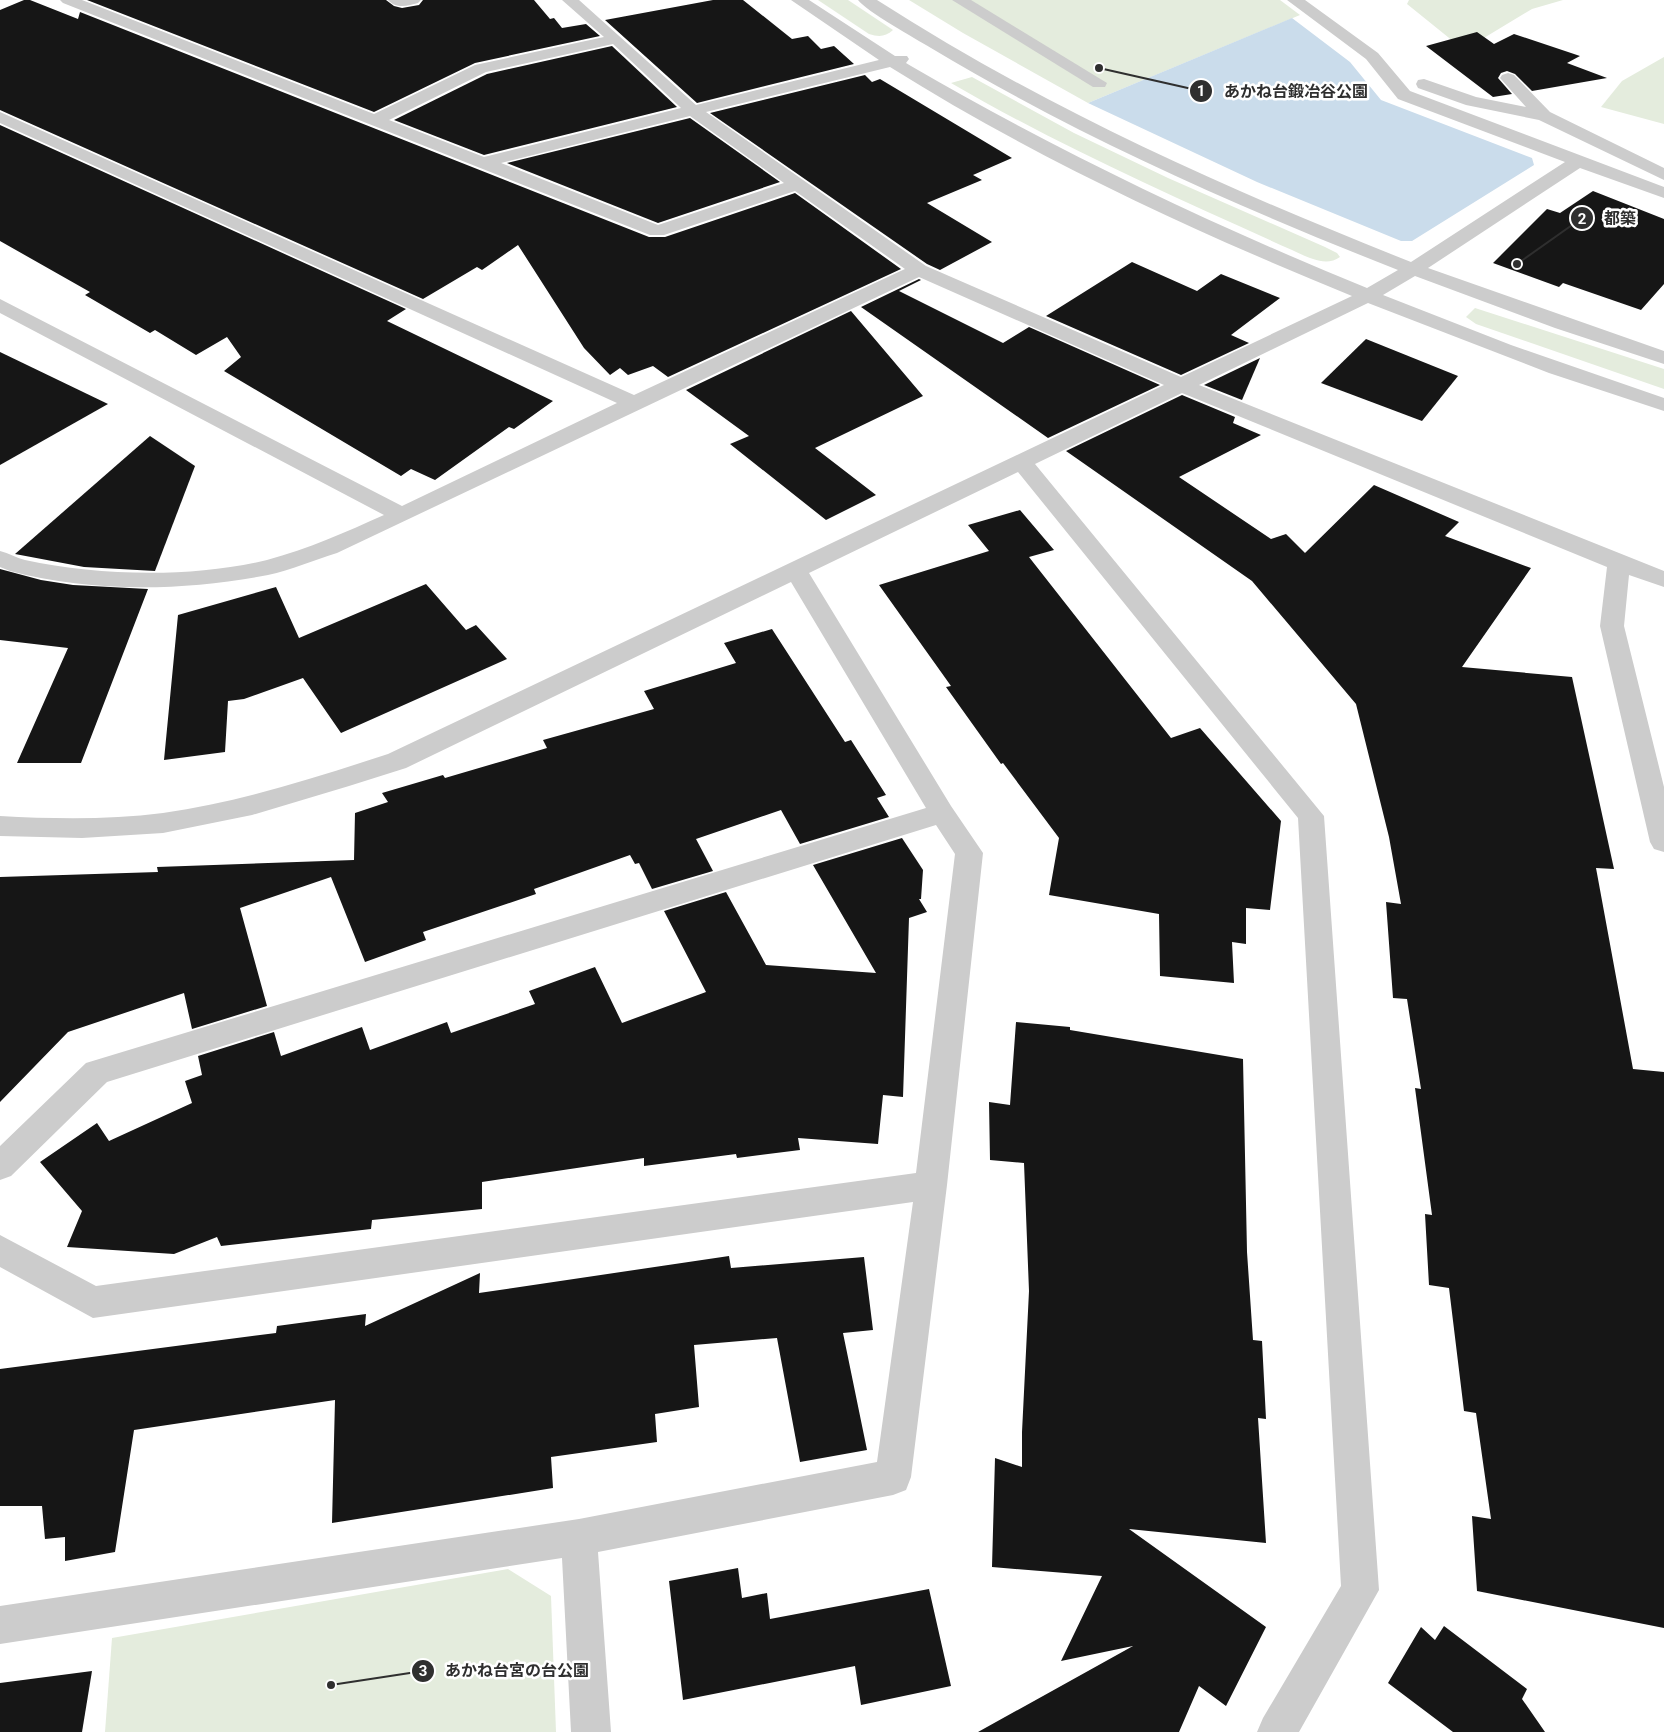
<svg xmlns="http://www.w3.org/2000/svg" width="1664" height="1732" viewBox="0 0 1664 1732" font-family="Roboto,'Noto Sans JP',sans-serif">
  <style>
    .green { fill: #e4ecdd }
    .water { fill: #cadceb }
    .building { fill: #161616 }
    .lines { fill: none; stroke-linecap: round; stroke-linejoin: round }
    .minor { fill: #ccc; fill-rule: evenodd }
    .leader { fill: none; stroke: #2f2f2f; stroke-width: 2 }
    .callout-dot { fill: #2f2f2f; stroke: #fff; stroke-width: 2 }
    .mark-label { font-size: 15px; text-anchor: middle; font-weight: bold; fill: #fff }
    .callout-label { font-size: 16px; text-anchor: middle; font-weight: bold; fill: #2f2f2f; stroke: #fff; stroke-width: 5; stroke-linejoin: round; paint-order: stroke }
  </style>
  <rect width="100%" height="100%" fill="#fff"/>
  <g class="green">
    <path d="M 818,0 L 848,0 L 893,30 C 885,37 879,37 869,34 Z"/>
    <path d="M 909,0 L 1280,0 L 1300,15 L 1088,103 L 963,33 Z"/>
    <path d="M 1409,0 L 1563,0 L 1532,9 L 1464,50 L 1407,4 Z"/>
    <path d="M 1664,57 L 1664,124 L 1601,107 L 1622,81 Z"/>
    <path d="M 972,77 L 1074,133 L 1168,178 L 1325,247 L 1337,253 L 1340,257 C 1325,268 1306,256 1292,250 C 1176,198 1061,147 951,83 Z"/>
    <path d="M 1475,308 L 1664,369 L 1664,389 L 1476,324 L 1466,317 Z"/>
    <path d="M 508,1569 L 551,1596 L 556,1732 L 105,1732 L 112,1638 Z"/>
  </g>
  <path class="water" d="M 1292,18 L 1350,62 L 1381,100 L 1532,158 L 1534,165 L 1412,241 L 1401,241 L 1257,182 L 1088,103 Z"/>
  <g class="building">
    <path d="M 24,0 L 30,0 L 78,19 L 80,12 L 649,237 L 665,237 L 795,193 L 901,269 L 668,377 L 653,366 L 628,375 L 620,368 L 610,375 L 584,348 L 518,245 L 482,270 L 477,267 L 423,299 L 0,110 L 0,10 Z"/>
    <path d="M 87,0 L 386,0 L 394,6 L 402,8 L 419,5 L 423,0 L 534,0 L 550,19 L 554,18 L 562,28 L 586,24 L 600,36 L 475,63 L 374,112 Z"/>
    <path d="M 713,0 L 743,0 L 792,39 L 808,36 L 821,49 L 834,46 L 854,64 L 697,103 L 605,20 Z"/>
    <path d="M 1477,32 L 1494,44 L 1514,34 L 1580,56 L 1567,63 L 1607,78 L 1532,91 L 1515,74 L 1507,71 L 1501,73 L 1498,78 L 1512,94 L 1493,97 L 1426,46 Z"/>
    <path d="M 612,46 L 677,107 L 484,155 L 394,120 L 487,74 Z"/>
    <path d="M 865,75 L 872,82 L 880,79 L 1012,158 L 973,175 L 982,180 L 927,203 L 992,242 L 940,270 L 927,264 L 710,113 Z"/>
    <path d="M 690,118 L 780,182 L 658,223 L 507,163 Z"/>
    <path d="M 0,125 L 406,309 L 387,321 L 553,401 L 514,429 L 509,427 L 435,480 L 411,469 L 401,476 L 224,371 L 241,357 L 227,337 L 196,355 L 155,330 L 150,333 L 85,295 L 90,292 L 0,241 Z"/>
    <path d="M 1593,191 L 1664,219 L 1664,284 L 1641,310 L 1563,283 L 1559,287 L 1493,263 L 1547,209 L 1560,213 Z"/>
    <path d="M 1132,262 L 1197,291 L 1221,274 L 1280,298 L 1231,335 L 1249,343 L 1181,375 L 1046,316 Z"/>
    <path d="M 919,279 L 921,280 L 899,291 L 1003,343 L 1029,327 L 1160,385 L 1048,438 L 861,307 Z"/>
    <path d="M 851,311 L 923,396 L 815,448 L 876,495 L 826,520 L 730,444 L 749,436 L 686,390 Z"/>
    <path d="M 1366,339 L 1458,376 L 1422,421 L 1321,383 Z"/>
    <path d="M 0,352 L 108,404 L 0,465 Z"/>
    <path d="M 1260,358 L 1242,400 L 1204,385 Z"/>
    <path d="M 1182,395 L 1235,417 L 1233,423 L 1261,435 L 1179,477 L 1271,539 L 1286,534 L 1305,553 L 1374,485 L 1459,522 L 1445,536 L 1531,568 L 1462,667 L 1572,677 L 1614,869 L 1596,868 L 1633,1069 L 1664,1072 L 1664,1628 L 1477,1591 L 1472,1516 L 1491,1519 L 1476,1413 L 1464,1411 L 1449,1288 L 1429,1285 L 1425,1214 L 1432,1215 L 1415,1088 L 1421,1089 L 1407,999 L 1393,998 L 1386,902 L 1401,904 L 1389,837 L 1356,704 L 1252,581 L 1066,451 Z"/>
    <path d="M 150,436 L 195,466 L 155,571 L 84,567 L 15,554 Z"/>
    <path d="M 1020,510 L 1054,550 L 1029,557 L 1171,738 L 1200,728 L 1281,821 L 1270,910 L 1246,908 L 1246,944 L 1232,942 L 1234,983 L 1160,976 L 1159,914 L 1049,895 L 1059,838 L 1003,763 L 1001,764 L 946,687 L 951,686 L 879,585 L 989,551 L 968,525 Z"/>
    <path d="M 0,569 L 41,580 L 73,585 L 148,589 L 81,763 L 17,763 L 68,648 L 0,640 Z"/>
    <path d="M 426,584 L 466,630 L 476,625 L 507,659 L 341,733 L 303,678 L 244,699 L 228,701 L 225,752 L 164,760 L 178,615 L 276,587 L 299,638 Z"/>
    <path d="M 772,629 L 845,742 L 851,740 L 886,795 L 877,798 L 889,817 L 800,844 L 781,810 L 696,839 L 713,871 L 652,889 L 639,863 L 635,864 L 630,855 L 534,889 L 536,894 L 423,932 L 426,940 L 365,962 L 331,877 L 240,908 L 267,1006 L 192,1029 L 184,993 L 68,1032 L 0,1102 L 0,877 L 158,872 L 157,867 L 354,860 L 355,813 L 388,802 L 382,793 L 443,775 L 445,778 L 547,748 L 543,740 L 654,709 L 644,691 L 736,663 L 724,643 Z"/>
    <path d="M 902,838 L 923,870 L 921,899 L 919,899 L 927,912 L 909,918 L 903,1097 L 883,1095 L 878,1144 L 798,1138 L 800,1150 L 737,1158 L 736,1154 L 644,1166 L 644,1158 L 482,1182 L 482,1209 L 372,1220 L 371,1229 L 221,1246 L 217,1237 L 174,1254 L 67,1247 L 82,1211 L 40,1162 L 97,1123 L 109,1141 L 192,1103 L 185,1081 L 202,1075 L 198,1056 L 274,1032 L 281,1056 L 362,1027 L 370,1050 L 447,1022 L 451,1033 L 535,1004 L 529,991 L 595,967 L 622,1023 L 706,992 L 664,911 L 726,892 L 766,965 L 876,973 L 813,865 Z"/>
    <path d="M 1016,1022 L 1070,1027 L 1070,1030 L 1243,1059 L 1247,1252 L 1253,1340 L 1262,1341 L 1266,1419 L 1258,1418 L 1266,1543 L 1129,1529 L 1266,1627 L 1226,1706 L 1199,1686 L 1179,1732 L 978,1732 L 1133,1646 L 1061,1661 L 1102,1576 L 992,1567 L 995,1458 L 1022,1467 L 1022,1432 L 1029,1291 L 1024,1163 L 990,1160 L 989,1102 L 1010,1105 Z"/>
    <path d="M 729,1256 L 731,1268 L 864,1257 L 873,1330 L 843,1333 L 867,1450 L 800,1462 L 777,1338 L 694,1345 L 699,1407 L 655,1414 L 657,1442 L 551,1457 L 553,1488 L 332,1523 L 335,1400 L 134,1430 L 115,1552 L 65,1561 L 65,1537 L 45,1539 L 42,1506 L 0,1506 L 0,1369 L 276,1333 L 277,1326 L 366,1314 L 365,1326 L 480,1273 L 479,1293 Z"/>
    <path d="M 738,1568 L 742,1598 L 767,1593 L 770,1619 L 929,1589 L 951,1686 L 861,1705 L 855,1666 L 683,1700 L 669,1581 Z"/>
    <path d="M 1444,1626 L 1527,1689 L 1522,1699 L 1545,1732 L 1453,1732 L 1388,1683 L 1421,1627 L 1435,1640 Z"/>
    <path d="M 92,1671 L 82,1732 L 0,1732 L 0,1683 Z"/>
  </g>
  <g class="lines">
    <g class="minor">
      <path d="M 60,0 L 82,0 L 374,114 L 475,65 L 604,37 L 562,0 L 579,0 L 696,105 L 879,60 L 791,0 L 809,0 L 895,56 L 907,56 L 909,59 L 906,63 L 911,66 C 1057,151 1210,224 1367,288 L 1398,270 C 1238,207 1079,137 931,48 C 916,39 866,11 858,0 L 877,0 C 1045,108 1226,189 1411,262 L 1565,162 L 1398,99 L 1366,59 L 1287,0 L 1305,0 L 1378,53 L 1410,91 L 1664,187 L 1664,198 L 1580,168 L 1428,268 L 1664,351 L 1664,364 L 1555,328 L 1415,276 L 1383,295 L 1511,345 L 1664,398 L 1664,411 L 1549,373 L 1368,303 L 1199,385 L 1664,571 L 1664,587 L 1629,575 L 1624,626 L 1664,787 L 1664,852 L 1654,849 L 1650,842 L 1600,626 L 1607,567 L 1182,393 L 1035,464 L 1324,816 L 1379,1590 L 1299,1732 L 1257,1732 L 1263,1718 L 1341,1586 L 1298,818 L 1018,472 L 809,573 L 951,806 L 983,853 L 947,1185 L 911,1477 L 906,1490 L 893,1495 L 598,1552 L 611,1732 L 571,1732 L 562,1558 L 0,1644 L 0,1606 L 579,1519 L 877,1462 L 913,1202 L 93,1318 L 0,1267 L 0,1235 L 96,1286 L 916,1173 L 955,854 L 936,825 L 107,1082 L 11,1176 L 0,1180 L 0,1146 L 86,1063 L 926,808 L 791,582 L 406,768 L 349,786 L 252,815 L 163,833 L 82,838 L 0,836 L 0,816 C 54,819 109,820 163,813 C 240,802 314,778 388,754 L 1164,385 L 919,277 L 337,553 C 314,560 291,570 268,575 C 185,591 92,593 10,571 L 0,567 L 0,551 C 9,553 16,558 25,560 C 100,576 192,578 267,560 C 308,549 346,532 384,515 L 0,313 L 0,299 L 402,506 L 617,403 L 0,123 L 0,112 L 634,395 L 905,269 L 795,191 L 664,235 L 650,235 L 63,3 ZM 613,44 L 681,108 L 484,157 L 389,120 L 486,72 ZM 890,67 C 1035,158 1193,231 1352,296 L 1181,377 L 926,266 L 706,112 ZM 690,116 L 784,183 L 658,225 L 501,163 Z"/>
      <path d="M 388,0 L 421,0 L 418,3 C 408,6 396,9 388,0 Z"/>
      <path d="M 952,0 L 971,0 L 1107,83 L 1105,87 L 1093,87 Z"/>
      <path d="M 1508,73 L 1514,75 L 1550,112 L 1664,168 L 1664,180 L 1539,120 L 1466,105 L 1418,88 L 1416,84 L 1418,80 L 1424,79 L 1476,97 L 1526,107 L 1500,78 L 1502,75 Z"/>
    </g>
  </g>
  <path class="leader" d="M1099 68L1201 91M1517 264L1582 218M331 1685L423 1671"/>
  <g class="callout-dot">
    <circle cx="1099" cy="68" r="5"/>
    <circle cx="1517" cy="264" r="5"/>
    <circle cx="331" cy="1685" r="5"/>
    <circle cx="1201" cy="91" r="12"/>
    <circle cx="1582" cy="218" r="12"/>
    <circle cx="423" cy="1671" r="12"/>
  </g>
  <g class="mark-label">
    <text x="1201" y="96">1</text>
    <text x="1582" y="224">2</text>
    <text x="423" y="1676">3</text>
  </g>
  <g class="callout-label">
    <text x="1296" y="97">あかね台鍛冶谷公園</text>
    <text x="1620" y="224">都築</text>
    <text x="517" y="1676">あかね台宮の台公園</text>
  </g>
</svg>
